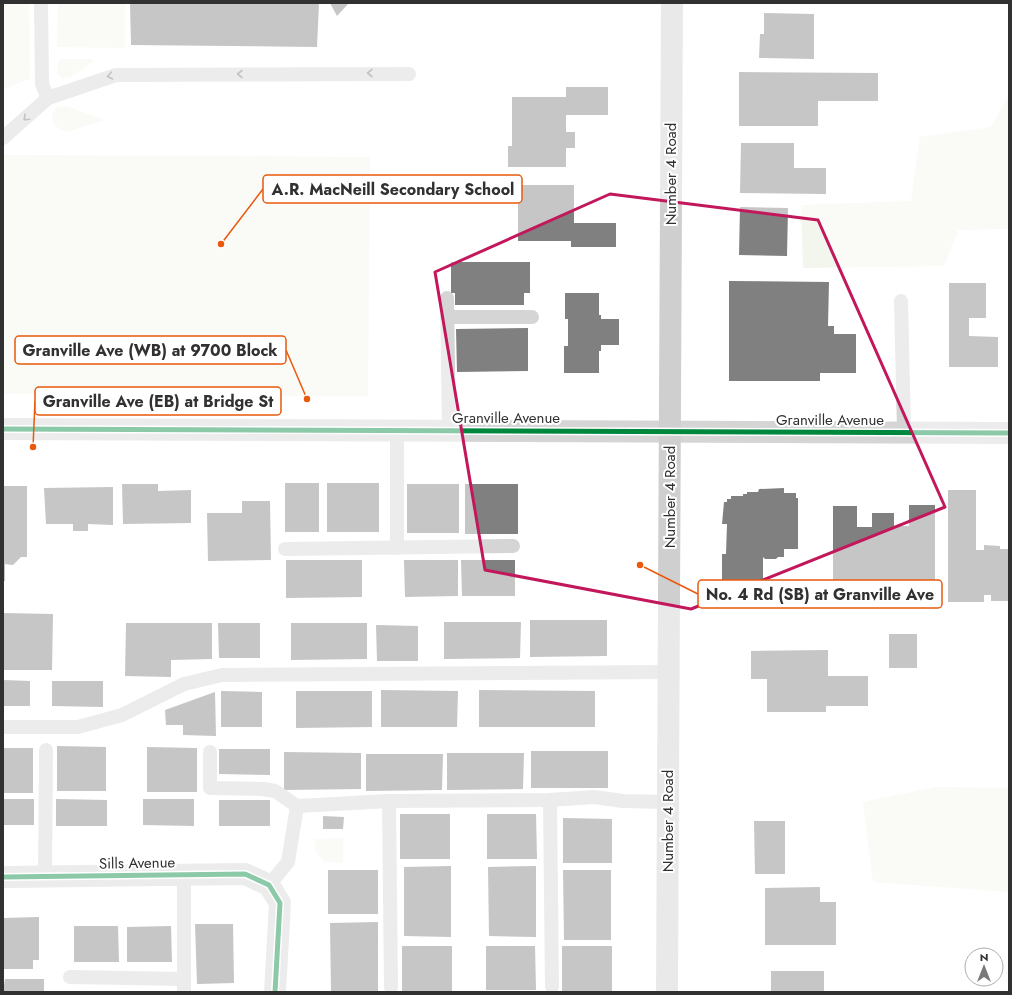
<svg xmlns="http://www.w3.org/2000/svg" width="1012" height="995" viewBox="0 0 1012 995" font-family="Jost,sans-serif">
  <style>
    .green { fill: #f3f6ed }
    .building { fill: #808080 }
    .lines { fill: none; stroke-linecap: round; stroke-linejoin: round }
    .service { stroke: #d5d5d5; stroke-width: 14 }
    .minor { stroke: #d5d5d5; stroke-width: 22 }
    .tertiary { stroke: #d5d5d5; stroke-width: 22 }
    .secondary { stroke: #cfcfcf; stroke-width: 22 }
    .cycleway-casing { stroke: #fff; stroke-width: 8 }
    .cycleway { stroke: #00873e; stroke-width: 5 }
    .oneway { stroke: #7b7b7b }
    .marked { fill: none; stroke: #c2185b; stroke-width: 3; stroke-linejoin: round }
    .labels { text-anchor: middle; stroke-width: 4; stroke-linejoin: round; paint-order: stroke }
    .street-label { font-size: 15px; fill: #313131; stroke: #fff }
    .leader { fill: none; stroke: #e8590c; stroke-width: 1.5 }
    .callout-dot { fill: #e8590c; stroke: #fff; stroke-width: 1.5 }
    .callout { fill: #fff; stroke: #e8590c; stroke-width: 1.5 }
    .callout-label { font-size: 16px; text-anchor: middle; font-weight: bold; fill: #313131 }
  </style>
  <rect width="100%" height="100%" fill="#fff"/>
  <g class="green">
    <path d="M 3,3 L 29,3 L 30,79 L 3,89 Z"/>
    <path d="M 58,3 L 125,3 L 125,48 L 57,47 Z"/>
    <path d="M 63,59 L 91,59 L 93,62 L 70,77 L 62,78 L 57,73 L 59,60 Z"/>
    <path d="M 1009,94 L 1009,229 L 958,230 L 944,266 L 803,268 L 801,205 L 911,201 L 920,137 L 991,127 Z"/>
    <path d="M 66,106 L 105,120 L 66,132 L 56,127 L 53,123 L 52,114 L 57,107 Z"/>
    <path d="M 3,155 L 370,157 L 368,396 L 3,394 Z"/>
    <path d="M 936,787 L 1009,788 L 1009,892 L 873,882 L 863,802 Z"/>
    <path d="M 343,838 L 343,863 L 325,862 L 315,851 L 315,839 Z"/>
  </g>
  <g class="building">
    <path d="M 130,3 L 319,3 L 317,47 L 131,45 Z"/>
    <path d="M 330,3 L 349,3 L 337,16 Z"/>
    <path d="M 764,13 L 814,14 L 814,59 L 759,58 L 760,34 L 764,34 Z"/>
    <path d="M 739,72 L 878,73 L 878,101 L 818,101 L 818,126 L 739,126 Z"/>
    <path d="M 566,87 L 608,87 L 608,115 L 566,115 L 566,132 L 575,132 L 575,148 L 566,148 L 566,167 L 508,167 L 508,146 L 512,146 L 512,97 L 566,97 Z"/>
    <path d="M 741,143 L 794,143 L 794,168 L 826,168 L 826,194 L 740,193 Z"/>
    <path d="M 518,185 L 574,185 L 574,223 L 616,223 L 616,247 L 571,247 L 571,241 L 518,241 Z"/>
    <path d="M 740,207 L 788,208 L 787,256 L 739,255 Z"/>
    <path d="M 451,262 L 530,262 L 530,293 L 524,293 L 524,305 L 455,305 L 455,293 L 451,293 Z"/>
    <path d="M 729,281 L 829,282 L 828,326 L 834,326 L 834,334 L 856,334 L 856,373 L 820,373 L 820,381 L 729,381 Z"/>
    <path d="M 949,283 L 986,283 L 986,318 L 969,318 L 969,336 L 998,337 L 998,367 L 949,367 Z"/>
    <path d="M 565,293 L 599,293 L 599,315 L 601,315 L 601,319 L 619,319 L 619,345 L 601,345 L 601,351 L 599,351 L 599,373 L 564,373 L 564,346 L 568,346 L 568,319 L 565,319 Z"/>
    <path d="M 528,328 L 528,371 L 457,372 L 456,329 Z"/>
    <rect x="285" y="483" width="34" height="49"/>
    <rect x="327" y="483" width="52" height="49"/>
    <path d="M 122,484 L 158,484 L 158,491 L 191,490 L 191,523 L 123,524 Z"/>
    <rect x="407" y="484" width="52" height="49"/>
    <rect x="465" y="484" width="53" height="50"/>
    <path d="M 3,486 L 27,486 L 27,557 L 21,557 L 13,565 L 5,564 L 5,581 L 3,581 Z"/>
    <path d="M 113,487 L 113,525 L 88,524 L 88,531 L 73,531 L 73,524 L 46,524 L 44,488 Z"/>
    <path d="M 784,488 L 784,493 L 796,493 L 796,498 L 798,498 L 798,549 L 784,549 L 784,557 L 778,557 L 776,559 L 765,559 L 763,557 L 763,581 L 722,581 L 722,554 L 726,554 L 727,524 L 722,524 L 724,502 L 727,502 L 727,499 L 731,499 L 731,496 L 743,496 L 743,494 L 747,494 L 747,492 L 758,492 L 759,489 Z"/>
    <path d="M 948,490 L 976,490 L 976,550 L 984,550 L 984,545 L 1000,546 L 1000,549 L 1009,549 L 1008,601 L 991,601 L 991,595 L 984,595 L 984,602 L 948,602 Z"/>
    <path d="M 242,501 L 270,501 L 271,560 L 208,561 L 207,513 L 242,513 Z"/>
    <path d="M 909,505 L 935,505 L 935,589 L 913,589 L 913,583 L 873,583 L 873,591 L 859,591 L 859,593 L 833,593 L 833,506 L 857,506 L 857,527 L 872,527 L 872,513 L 894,513 L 894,526 L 909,526 Z"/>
    <path d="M 286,560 L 362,560 L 362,597 L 286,598 Z"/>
    <path d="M 404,560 L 458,560 L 458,596 L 405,597 Z"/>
    <path d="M 461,560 L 515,560 L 515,596 L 462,596 Z"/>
    <path d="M 3,613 L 53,614 L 52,670 L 3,670 Z"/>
    <path d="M 530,620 L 607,620 L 607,656 L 530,657 Z"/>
    <path d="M 444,622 L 521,622 L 520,658 L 444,659 Z"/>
    <path d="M 126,623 L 212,623 L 212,659 L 171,660 L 171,677 L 125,676 Z"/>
    <path d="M 218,623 L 260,623 L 260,658 L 219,658 Z"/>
    <path d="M 291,623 L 367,623 L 367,659 L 291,660 Z"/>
    <path d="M 376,625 L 418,626 L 418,661 L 377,661 Z"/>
    <rect x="889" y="634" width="28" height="34"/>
    <path d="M 828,650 L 828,676 L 868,676 L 868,706 L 826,706 L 826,712 L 767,712 L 767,679 L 751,679 L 751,651 Z"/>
    <path d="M 3,680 L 30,681 L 30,706 L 3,706 Z"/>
    <path d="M 52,681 L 103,681 L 103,707 L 52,706 Z"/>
    <path d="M 381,690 L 458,691 L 457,727 L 381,727 Z"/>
    <path d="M 479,690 L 595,691 L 595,727 L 479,727 Z"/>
    <path d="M 221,691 L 262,692 L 262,727 L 221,727 Z"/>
    <path d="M 296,691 L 372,691 L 372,727 L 296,728 Z"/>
    <path d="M 215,692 L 216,736 L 183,735 L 183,725 L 166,725 L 165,710 Z"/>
    <path d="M 57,746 L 106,747 L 106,791 L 57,791 Z"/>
    <path d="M 147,747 L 197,748 L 197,792 L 147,792 Z"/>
    <rect x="3" y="748" width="30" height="45"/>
    <path d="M 219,749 L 270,749 L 270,775 L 219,774 Z"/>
    <rect x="531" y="751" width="77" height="37"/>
    <path d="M 284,752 L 361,753 L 361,789 L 284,790 Z"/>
    <path d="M 447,753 L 524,753 L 523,789 L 447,790 Z"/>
    <path d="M 366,754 L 443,754 L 442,790 L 366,791 Z"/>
    <rect x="3" y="799" width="31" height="26"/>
    <path d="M 56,799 L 107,800 L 107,826 L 56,826 Z"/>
    <path d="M 143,799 L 194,799 L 194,826 L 143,825 Z"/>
    <rect x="219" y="800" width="51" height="26"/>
    <rect x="400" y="814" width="50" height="45"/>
    <path d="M 487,814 L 536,814 L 537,859 L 487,859 Z"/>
    <path d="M 323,816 L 344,817 L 343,829 L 323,829 Z"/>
    <path d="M 563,818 L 612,819 L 612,863 L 563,863 Z"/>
    <path d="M 754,821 L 785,821 L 785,874 L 755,874 Z"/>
    <path d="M 451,866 L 451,937 L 404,936 L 404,867 Z"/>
    <path d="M 536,866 L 536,937 L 489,936 L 488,867 Z"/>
    <rect x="328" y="870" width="50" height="44"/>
    <path d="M 563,870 L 611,870 L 611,940 L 564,940 Z"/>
    <path d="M 820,887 L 820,902 L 836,902 L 836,945 L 765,945 L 765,888 Z"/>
    <path d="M 39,917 L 39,960 L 33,960 L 33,969 L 3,969 L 3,918 Z"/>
    <path d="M 378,922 L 378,992 L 331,992 L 330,923 Z"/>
    <path d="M 195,924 L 233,924 L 234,983 L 197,984 Z"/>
    <path d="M 74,926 L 118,926 L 119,962 L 74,962 Z"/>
    <path d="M 171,926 L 172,962 L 127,962 L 127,927 Z"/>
    <rect x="402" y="946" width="50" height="45"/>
    <path d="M 486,946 L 535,946 L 536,990 L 486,990 Z"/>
    <rect x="562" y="946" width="50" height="45"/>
    <rect x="771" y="971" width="53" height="21"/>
    <path d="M 5,979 L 44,979 L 44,992 L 3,992 Z"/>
  </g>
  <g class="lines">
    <g class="service">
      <path d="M 41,3 L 42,84 L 48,98"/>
      <path d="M 3,138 L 48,98 L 116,75 L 409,74"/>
      <path d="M 447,298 L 449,430"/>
      <path d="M 901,301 L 904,432"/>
      <path d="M 447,317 L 532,317"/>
      <path d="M 397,430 L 397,548"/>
      <path d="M 285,549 L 513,546"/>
      <path d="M 3,727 L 78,727 L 122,715 L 184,684 L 222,675 L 669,672"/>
      <path d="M 210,752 L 210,788 L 263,789 L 275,791 L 297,806"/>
      <path d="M 550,800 L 552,987"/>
      <path d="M 389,801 L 391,987"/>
      <path d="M 45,876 L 46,750"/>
      <path d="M 269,885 L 288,862 L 297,806 L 389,801 L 550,800 L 594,797 L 623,801 L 668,802"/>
      <path d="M 70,977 L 184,979"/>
      <path d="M 184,992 L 184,874"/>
    </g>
    <path class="minor" d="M 3,877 L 245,874 L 269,885 L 280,903 L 275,992"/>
    <path class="tertiary" d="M 3,429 L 1009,433"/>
    <path class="secondary" d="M 667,992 L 672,3"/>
    <defs>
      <g id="cycleway">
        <path d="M 3,429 L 1009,433"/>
        <path d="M 3,877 L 245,874 L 269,885 L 280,903 L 275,992"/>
      </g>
    </defs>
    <use href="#cycleway" class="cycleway-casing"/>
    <use href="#cycleway" class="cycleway"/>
  </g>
  <defs><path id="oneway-chevron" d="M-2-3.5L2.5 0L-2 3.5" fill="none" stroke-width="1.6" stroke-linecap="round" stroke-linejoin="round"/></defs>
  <g class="oneway">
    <use href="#oneway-chevron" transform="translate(370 73) rotate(180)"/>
    <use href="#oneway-chevron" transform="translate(240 74) rotate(180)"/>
    <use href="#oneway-chevron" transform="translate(110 76) rotate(168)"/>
    <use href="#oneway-chevron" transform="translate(26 118) rotate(137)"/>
  </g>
  <path d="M0 0H1012V995H0ZM 610,194 L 818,220 L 945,507 L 691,609 L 485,570 L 435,272 Z" fill="#fff" fill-opacity=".55" fill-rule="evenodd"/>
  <path class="marked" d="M 610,194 L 818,220 L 945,507 L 691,609 L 485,570 L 435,272 Z"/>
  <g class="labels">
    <g class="street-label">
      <text transform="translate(671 174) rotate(-90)" y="5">Number 4 Road</text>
      <text x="506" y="423">Granville Avenue</text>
      <text x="830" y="425">Granville Avenue</text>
      <text transform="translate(670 497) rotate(-90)" y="5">Number 4 Road</text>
      <text transform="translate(668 821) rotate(-90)" y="5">Number 4 Road</text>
      <text transform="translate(137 863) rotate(-1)" y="5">Sills Avenue</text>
    </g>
  </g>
  <path class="leader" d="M221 244L263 189M307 399L286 350M33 447L35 401M640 565L698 594"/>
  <g class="callout-dot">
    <circle cx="221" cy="244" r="4"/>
    <circle cx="307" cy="399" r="4"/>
    <circle cx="33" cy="447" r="4"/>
    <circle cx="640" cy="565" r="4"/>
  </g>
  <g class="callout">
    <rect x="263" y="175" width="259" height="28" rx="4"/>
    <rect x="15" y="336" width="271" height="28" rx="4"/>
    <rect x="35" y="387" width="246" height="28" rx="4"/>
    <rect x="698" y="580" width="244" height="28" rx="4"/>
  </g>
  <g class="callout-label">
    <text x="393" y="195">A.R. MacNeill Secondary School</text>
    <text x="150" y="356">Granville Ave (WB) at 9700 Block</text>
    <text x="158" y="407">Granville Ave (EB) at Bridge St</text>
    <text x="820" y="600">No. 4 Rd (SB) at Granville Ave</text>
  </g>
  <rect width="1012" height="995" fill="none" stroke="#313131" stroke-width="8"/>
  <g transform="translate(984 967)"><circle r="19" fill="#ffffff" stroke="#adadad"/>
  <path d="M0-3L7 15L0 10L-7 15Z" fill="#797979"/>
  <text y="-6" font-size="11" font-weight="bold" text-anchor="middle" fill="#313131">N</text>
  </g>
</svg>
